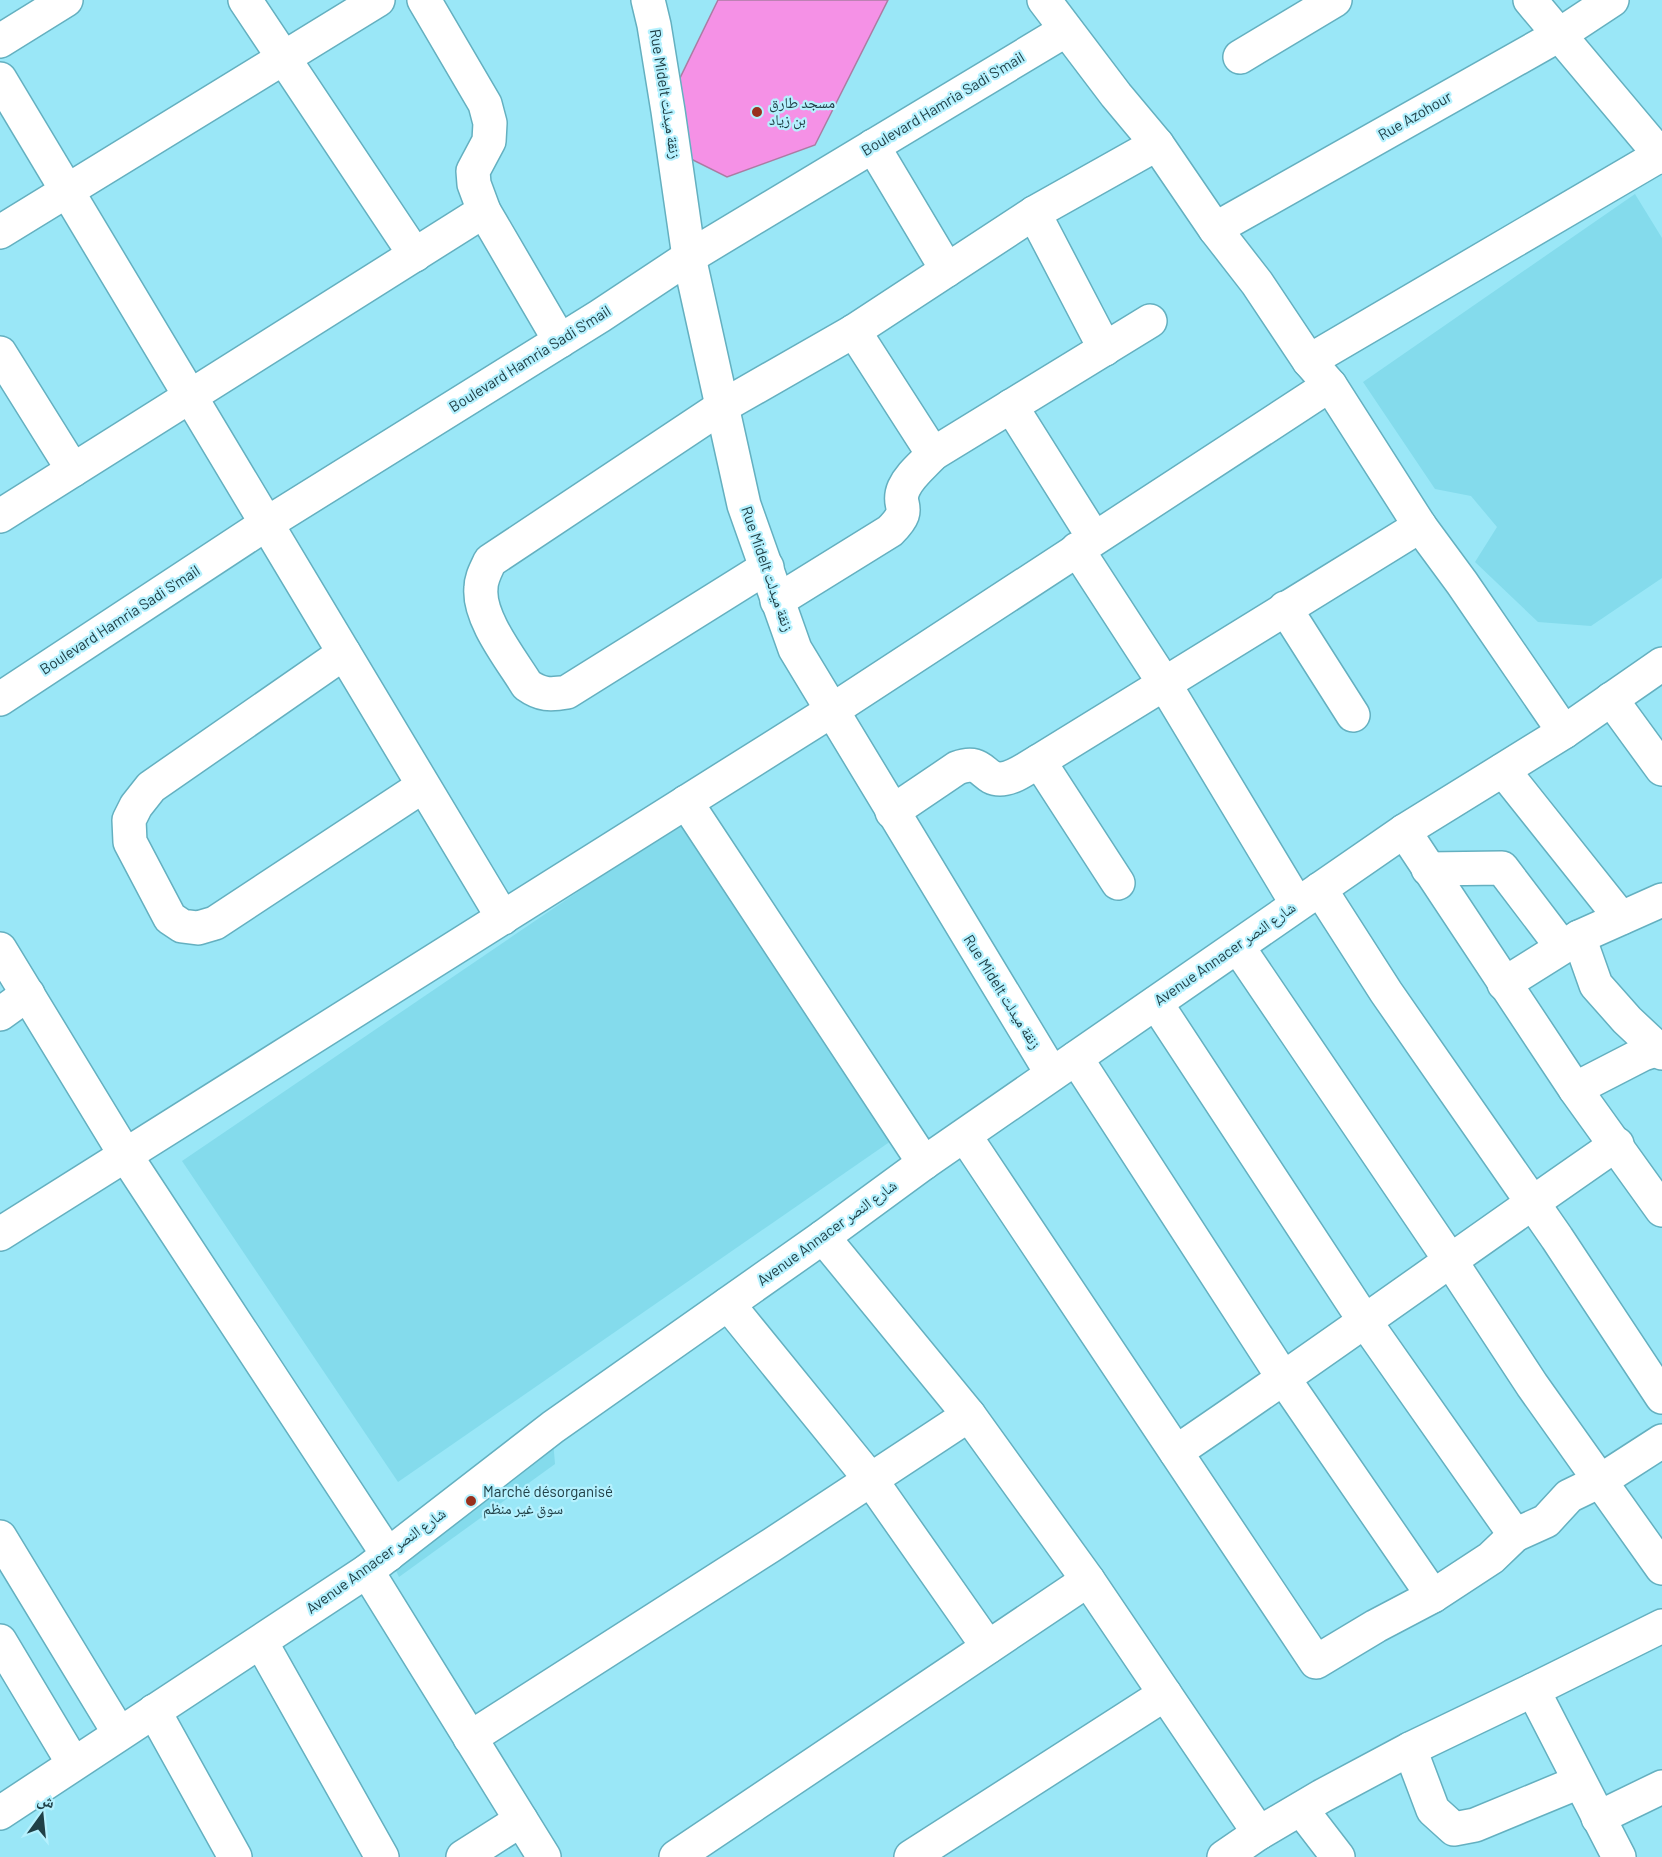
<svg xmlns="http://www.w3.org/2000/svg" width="1662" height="1857" viewBox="0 0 1662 1857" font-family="Barlow,'Noto Naskh Arabic',sans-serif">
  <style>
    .built { fill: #84dbec }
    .building { fill: #f591e6; stroke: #ab7ca3; stroke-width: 1.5 }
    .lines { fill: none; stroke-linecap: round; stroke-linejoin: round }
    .minor-casing { stroke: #64b0c0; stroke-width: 36 }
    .minor { stroke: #fff; stroke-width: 33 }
    .poi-dot { fill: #99301d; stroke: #b5f1fe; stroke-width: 2 }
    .labels { text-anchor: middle; stroke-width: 4.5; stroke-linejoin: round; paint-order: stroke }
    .street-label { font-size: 15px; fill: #204047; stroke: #b5f1fe }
    .poi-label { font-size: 15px; fill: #204047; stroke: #b5f1fe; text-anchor: start }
  </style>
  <rect width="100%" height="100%" fill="#9ae7f7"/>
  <g class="built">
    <path d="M 1635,194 L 1662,238 L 1662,578 L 1591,626 L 1538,622 L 1475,562 L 1497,527 L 1471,496 L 1435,489 L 1363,382 Z"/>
    <path d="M 688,817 L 891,1141 L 398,1482 L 182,1161 Z"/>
    <path d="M 552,1428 L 555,1464 L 399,1577 L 380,1537 Z"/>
  </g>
  <path class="building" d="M 718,0 L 888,0 L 815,145 L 727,177 L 685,156 L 680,78 Z"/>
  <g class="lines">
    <defs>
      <g id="minor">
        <path d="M 245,0 L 415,255"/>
        <path d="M 424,0 L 485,104 L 490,123 L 489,141 L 473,171 L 474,184 L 484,211 L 560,341"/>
        <path d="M 648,0 L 654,25 L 668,111 L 689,257 L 744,505 L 795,649 L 1052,1074"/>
        <path d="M 1044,0 L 1116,95 L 1157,144 L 1215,229 L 1257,283 L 1309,361 L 1330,385 L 1420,526 L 1462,583 L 1564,732"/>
        <path d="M 1530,0 L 1662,157"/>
        <path d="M 0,41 L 66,0"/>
        <path d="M 1240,57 L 1335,0"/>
        <path d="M 0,79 L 503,918"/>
        <path d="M 873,146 L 947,270"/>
        <path d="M 1034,213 L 1105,349"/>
        <path d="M 1215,229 L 1559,35 L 1612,0"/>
        <path d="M 0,232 L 378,0"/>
        <path d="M 854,331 L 933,454"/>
        <path d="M 0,353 L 73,470"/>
        <path d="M 1309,361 L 1662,154"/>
        <path d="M 1011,406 L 1094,538"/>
        <path d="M 0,516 L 484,211"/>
        <path d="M 1077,549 L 1164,683 L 1297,904"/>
        <path d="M 767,567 L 567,692 C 550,695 541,695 527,685 C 511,659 478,618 481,588 C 481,578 486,570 490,561 L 723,406 L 854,331 L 1034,213 L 1157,144"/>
        <path d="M 777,601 L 890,531 C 915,506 895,508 904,488 C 910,475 923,465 933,454 L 1150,321"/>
        <path d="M 1285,608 L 1353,715"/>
        <path d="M 344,653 L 151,787 L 136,806 L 129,820 L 130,842 L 170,918 L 182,926 L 198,928 L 215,923 L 423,786"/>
        <path d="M 0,699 L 266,524 L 600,316 L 689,257 L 1066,30"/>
        <path d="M 1611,699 L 1662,769"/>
        <path d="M 1039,761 L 1118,883"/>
        <path d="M 1503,770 L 1621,918"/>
        <path d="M 686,802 L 924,1163"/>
        <path d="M 892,812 L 957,768 C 984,758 982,779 1000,779 C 1013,779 1027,768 1039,761 L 1420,526"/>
        <path d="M 1404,831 L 1575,1089 L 1662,1210"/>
        <path d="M 1428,869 L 1502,868 L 1562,947"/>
        <path d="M 1320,889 L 1386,992 L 1557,1238 L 1662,1397"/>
        <path d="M 1579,937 L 1596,985 L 1627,1020 L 1662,1053"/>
        <path d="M 1238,947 L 1450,1260 L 1532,1385 L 1662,1568"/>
        <path d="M 0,949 L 126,1156 L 388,1555"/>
        <path d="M 1504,984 L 1579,937 L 1662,900"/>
        <path d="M 1156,1003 L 1364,1320 L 1515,1535"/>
        <path d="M 0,1014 L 28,994"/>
        <path d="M 1076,1058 L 1284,1379 L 1433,1596"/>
        <path d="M 1575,1089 L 1643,1054 L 1662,1048"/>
        <path d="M 965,1136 L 1316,1662 L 1376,1626 L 1433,1596 L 1491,1558 L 1515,1535 L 1546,1521 L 1569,1496 L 1600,1481 L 1662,1441"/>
        <path d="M 0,1234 L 831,711 L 1330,385"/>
        <path d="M 823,1237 L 969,1415 L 1088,1580 L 1259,1833"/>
        <path d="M 728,1304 L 871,1480 L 988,1647"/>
        <path d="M 1176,1452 C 1324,1352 1469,1246 1617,1144"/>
        <path d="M 0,1537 L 119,1733"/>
        <path d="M 367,1571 L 544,1857"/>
        <path d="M 0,1641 L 73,1763"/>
        <path d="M 261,1642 L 382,1857"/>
        <path d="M 1533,1690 L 1619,1857"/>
        <path d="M 154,1711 L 235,1857"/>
        <path d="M 470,1738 L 770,1546 L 969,1415"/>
        <path d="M 1410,1749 L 1433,1810 L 1454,1829 L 1475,1825 L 1579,1782"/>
        <path d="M 1301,1809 L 1338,1857"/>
        <path d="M 0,1813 L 367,1571 L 553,1427 L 823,1237 L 924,1163 L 1404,831 L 1564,732 L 1662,664"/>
        <path d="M 1598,1818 L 1662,1787"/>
        <path d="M 463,1857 L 521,1820"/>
        <path d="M 676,1857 L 1088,1580"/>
        <path d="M 911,1857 L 1165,1694"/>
        <path d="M 1224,1857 L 1259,1833 L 1322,1796 L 1410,1749 L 1533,1690 L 1662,1626"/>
      </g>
    </defs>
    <use href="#minor" class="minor-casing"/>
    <use href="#minor" class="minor"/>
  </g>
  <g class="poi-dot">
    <circle cx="757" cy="112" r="6"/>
    <circle cx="471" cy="1501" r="6"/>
  </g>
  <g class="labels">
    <g class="street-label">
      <text transform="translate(665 94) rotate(81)" y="5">Rue Midelt زنقة ميدلت</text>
      <text transform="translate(943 104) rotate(-31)" y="5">Boulevard Hamria Sadi S'mail</text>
      <text transform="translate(1415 116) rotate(-30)" y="5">Rue Azohour</text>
      <text transform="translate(530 359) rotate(-32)" y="5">Boulevard Hamria Sadi S'mail</text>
      <text transform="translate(767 569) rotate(71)" y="5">Rue Midelt زنقة ميدلت</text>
      <text transform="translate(120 620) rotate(-33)" y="5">Boulevard Hamria Sadi S'mail</text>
      <text transform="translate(1225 954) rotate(-35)" y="5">Avenue Annacer شارع النصر</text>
      <text transform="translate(1002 992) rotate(58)" y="5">Rue Midelt زنقة ميدلت</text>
      <text transform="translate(827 1233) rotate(-36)" y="5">Avenue Annacer شارع النصر</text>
      <text transform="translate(376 1561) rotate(-36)" y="5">Avenue Annacer شارع النصر</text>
    </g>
    <g class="poi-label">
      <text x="769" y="108">مسجد طارق<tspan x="769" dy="17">بن زياد</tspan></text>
      <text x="483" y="1497">Marché désorganisé<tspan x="483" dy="17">سوق غير منظم</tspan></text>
    </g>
  </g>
  <g transform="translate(42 1815) rotate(15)" stroke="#b5f1fe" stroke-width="4.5" paint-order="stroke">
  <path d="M0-4.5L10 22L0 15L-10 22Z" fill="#204047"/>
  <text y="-9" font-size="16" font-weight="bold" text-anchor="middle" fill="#204047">ش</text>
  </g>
</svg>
